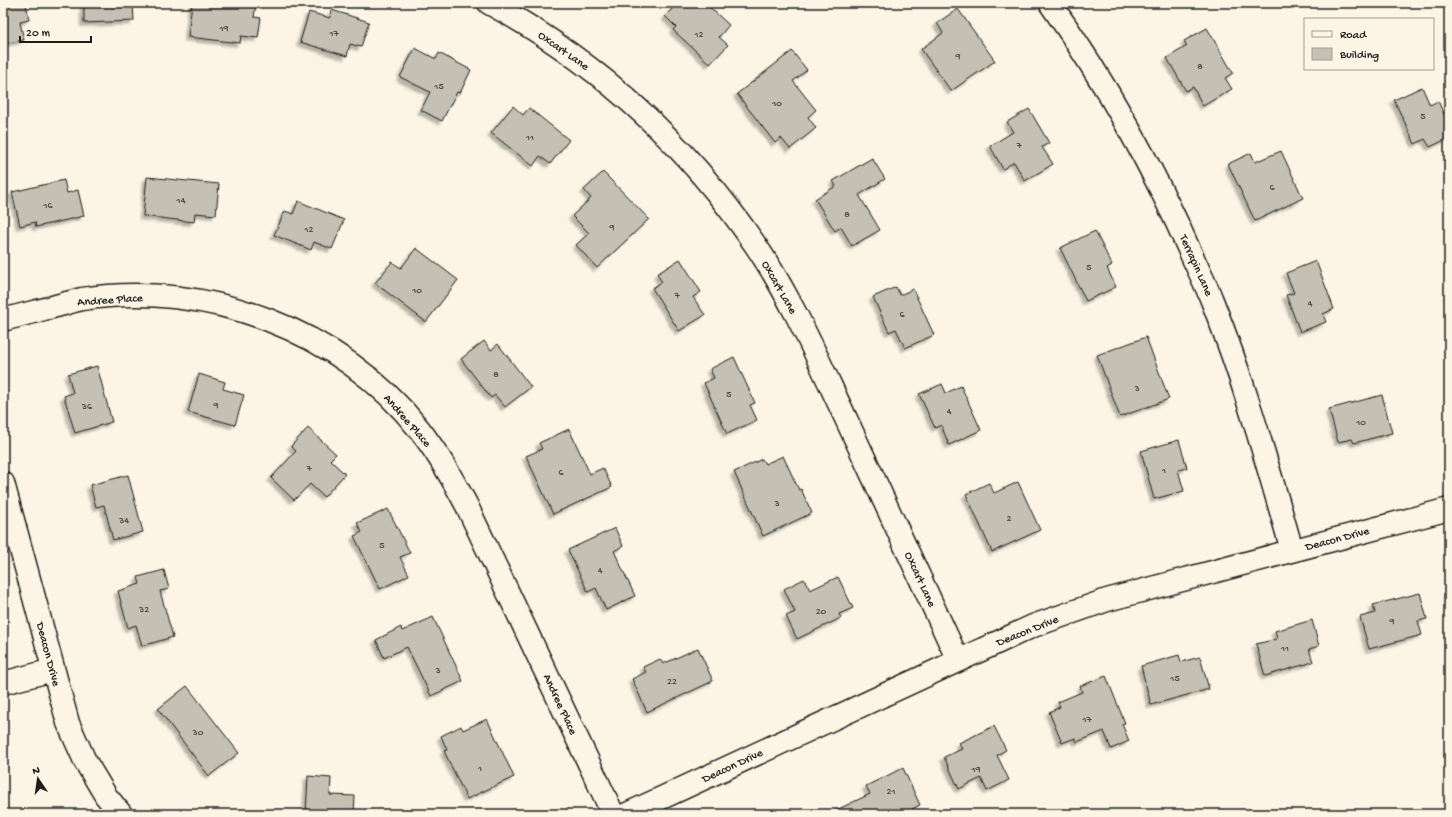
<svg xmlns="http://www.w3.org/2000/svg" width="1452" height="817" viewBox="0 0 1452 817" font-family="'Gochi Hand',sans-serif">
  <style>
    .building { fill: #c4c0b3; stroke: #1c1c1c; filter: url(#shadow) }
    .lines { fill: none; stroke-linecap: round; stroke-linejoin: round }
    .minor-casing { stroke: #1c1c1c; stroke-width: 25 }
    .minor { stroke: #fcf5e5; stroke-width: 22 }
    .labels { text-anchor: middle; stroke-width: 4; stroke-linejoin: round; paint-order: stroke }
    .number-label { font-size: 10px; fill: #464542 }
    .street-label { font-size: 12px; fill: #1c1c1c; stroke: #fcf5e5 }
  </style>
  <defs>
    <filter id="shadow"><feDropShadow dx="-3.5" dy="3.5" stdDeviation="1" flood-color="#0004"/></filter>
  </defs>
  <rect width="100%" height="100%" fill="#fcf5e5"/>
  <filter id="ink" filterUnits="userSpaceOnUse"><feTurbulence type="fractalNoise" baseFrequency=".025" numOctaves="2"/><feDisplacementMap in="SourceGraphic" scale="8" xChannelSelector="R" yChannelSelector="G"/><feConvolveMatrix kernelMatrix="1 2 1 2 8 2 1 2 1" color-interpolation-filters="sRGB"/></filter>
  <g filter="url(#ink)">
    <g class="building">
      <path d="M 3,3 L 26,3 L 29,20 L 20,22 L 24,40 L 3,44 Z"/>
      <path d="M 84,3 L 133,3 L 134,21 L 84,23 Z"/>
      <path d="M 192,3 L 256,3 L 254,17 L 261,18 L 258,38 L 241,36 L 240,43 L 188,37 Z"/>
      <path d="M 678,3 L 705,3 L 729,25 L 719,37 L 728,45 L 710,64 L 673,30 L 676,27 L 665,16 Z"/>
      <path d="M 958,9 L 995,61 L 951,91 L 921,49 L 943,33 L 937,23 Z"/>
      <path d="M 332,10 L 369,22 L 361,47 L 350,44 L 347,56 L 300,42 L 309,12 L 330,18 Z"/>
      <path d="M 1207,28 L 1233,73 L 1225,78 L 1232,89 L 1203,106 L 1193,87 L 1186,91 L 1167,58 L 1187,46 L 1184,41 Z"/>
      <path d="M 415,48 L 436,59 L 439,53 L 471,70 L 460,93 L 457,92 L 442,121 L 421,110 L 430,92 L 400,77 Z"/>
      <path d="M 792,51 L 807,70 L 793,81 L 816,110 L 808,117 L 816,128 L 790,149 L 781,138 L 775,143 L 737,94 Z"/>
      <path d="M 1422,87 L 1430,105 L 1438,101 L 1449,125 L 1449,138 L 1430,147 L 1425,139 L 1415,144 L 1394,100 Z"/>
      <path d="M 513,106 L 523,115 L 529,108 L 569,140 L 550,164 L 540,156 L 533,166 L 491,133 Z"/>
      <path d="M 1029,109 L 1049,143 L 1042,147 L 1053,164 L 1025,181 L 1014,162 L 1003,169 L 990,146 L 1013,132 L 1007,122 Z"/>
      <path d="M 1281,151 L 1303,198 L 1255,221 L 1228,164 L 1251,153 L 1255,162 Z"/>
      <path d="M 872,158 L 885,179 L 859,195 L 880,230 L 852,246 L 841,227 L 835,231 L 815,199 L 836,186 L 833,181 Z"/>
      <path d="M 603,172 L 649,219 L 597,268 L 576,245 L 589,233 L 572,216 L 591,198 L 584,190 Z"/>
      <path d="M 147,177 L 219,184 L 216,215 L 195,213 L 194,222 L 143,216 Z"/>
      <path d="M 64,180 L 67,193 L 78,190 L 84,216 L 36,227 L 35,222 L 20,226 L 12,192 Z"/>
      <path d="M 298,201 L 344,220 L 332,249 L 314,242 L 311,250 L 274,235 L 285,211 L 293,214 Z"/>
      <path d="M 1095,231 L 1112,265 L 1107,268 L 1116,287 L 1086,301 L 1060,248 Z"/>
      <path d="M 416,248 L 458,280 L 426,322 L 375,283 L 392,262 L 401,268 Z"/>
      <path d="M 680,259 L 701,292 L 693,297 L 705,315 L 679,331 L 652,288 L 662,282 L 657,274 Z"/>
      <path d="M 1316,261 L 1334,309 L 1323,314 L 1326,322 L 1300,332 L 1286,295 L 1294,293 L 1286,273 Z"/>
      <path d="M 896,287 L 900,295 L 913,289 L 934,335 L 905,348 L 896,329 L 889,332 L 873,297 Z"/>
      <path d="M 1146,337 L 1169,399 L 1120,417 L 1097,355 Z"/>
      <path d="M 484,341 L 491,350 L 498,344 L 531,387 L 505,407 L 495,395 L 491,398 L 461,359 Z"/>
      <path d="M 734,357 L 755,403 L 750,405 L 757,420 L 727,434 L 704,383 L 714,378 L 710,369 Z"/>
      <path d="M 97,366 L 112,422 L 75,433 L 64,396 L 73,393 L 68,374 Z"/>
      <path d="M 199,374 L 225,382 L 223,389 L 244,395 L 235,425 L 188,412 Z"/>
      <path d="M 942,384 L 946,393 L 961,386 L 981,430 L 949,445 L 941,425 L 935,428 L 919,394 Z"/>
      <path d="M 1382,395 L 1392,433 L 1354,443 L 1352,439 L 1338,442 L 1329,409 Z"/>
      <path d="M 308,428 L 336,454 L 330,460 L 345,474 L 324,497 L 310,484 L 294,500 L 271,478 L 296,451 L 291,446 Z"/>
      <path d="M 569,429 L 590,474 L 603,468 L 612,487 L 553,514 L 526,456 L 542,449 L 539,443 Z"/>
      <path d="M 1179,440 L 1187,468 L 1178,470 L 1184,491 L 1154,499 L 1141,451 Z"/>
      <path d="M 783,456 L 799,490 L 801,489 L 812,513 L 763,536 L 734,472 L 762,459 L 765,464 Z"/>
      <path d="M 128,475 L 143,532 L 113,540 L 104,505 L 96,507 L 90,485 Z"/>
      <path d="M 1018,482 L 1040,530 L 992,552 L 966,494 L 989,483 L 994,493 Z"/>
      <path d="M 388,509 L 410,553 L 400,557 L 409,575 L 380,589 L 354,536 L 362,532 L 357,523 Z"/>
      <path d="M 615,528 L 623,546 L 614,551 L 635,596 L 606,610 L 596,588 L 588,592 L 568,550 Z"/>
      <path d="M 164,570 L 169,589 L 160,591 L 173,637 L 142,646 L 136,625 L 128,628 L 118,591 L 140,584 L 138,577 Z"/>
      <path d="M 838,577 L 853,608 L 839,614 L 841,618 L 797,639 L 786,616 L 795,612 L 784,589 L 804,579 L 810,590 Z"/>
      <path d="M 1420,593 L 1427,619 L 1418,621 L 1422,635 L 1369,649 L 1360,617 L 1375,613 L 1373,605 Z"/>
      <path d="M 433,617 L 463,681 L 431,696 L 407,647 L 384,658 L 376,640 L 401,627 L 402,631 Z"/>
      <path d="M 1312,620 L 1319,646 L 1309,649 L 1313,662 L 1265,676 L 1256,644 L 1277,639 L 1275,631 Z"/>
      <path d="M 698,648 L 713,681 L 647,712 L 632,679 L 646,672 L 643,667 L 660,659 L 663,664 Z"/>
      <path d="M 1179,655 L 1181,662 L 1200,657 L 1209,689 L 1151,705 L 1141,666 Z"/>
      <path d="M 1106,676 L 1125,723 L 1122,724 L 1129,741 L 1111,749 L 1104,731 L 1077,742 L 1075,738 L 1062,743 L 1049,712 L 1060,707 L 1058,702 L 1082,692 L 1080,686 Z"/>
      <path d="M 187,686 L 239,753 L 209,776 L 158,709 Z"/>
      <path d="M 487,719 L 514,777 L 467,799 L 444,751 L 447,750 L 441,736 L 461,726 L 463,730 Z"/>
      <path d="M 994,726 L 1006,750 L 997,755 L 1009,780 L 987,791 L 981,778 L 959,789 L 944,757 L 962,749 L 959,743 Z"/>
      <path d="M 903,768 L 920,805 L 912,809 L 914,814 L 828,814 L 870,794 L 866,786 Z"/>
      <path d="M 308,776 L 331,778 L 330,795 L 355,796 L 354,814 L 306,814 Z"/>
    </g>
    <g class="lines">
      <defs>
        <g id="minor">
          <path d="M 489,3 C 596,61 685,142 754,243 C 792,298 819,362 848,423 C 884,502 921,581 958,660"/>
          <path d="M 1050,3 C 1106,83 1153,167 1192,256 C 1199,271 1207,287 1213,303 C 1245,383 1268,467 1292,550"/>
          <path d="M 3,320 C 21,315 38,311 56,306 C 64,304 73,301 82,299 C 207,280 341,330 419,429 C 438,453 452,478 466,504 L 613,814"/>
          <path d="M 3,483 L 68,723 L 85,761 L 106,796 L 121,814"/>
          <path d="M 3,683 L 53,670"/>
          <path d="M 627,814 L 1033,626 L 1107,600 L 1449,509"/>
        </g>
      </defs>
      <use href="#minor" class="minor-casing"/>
      <use href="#minor" class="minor"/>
    </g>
  </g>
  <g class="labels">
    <g class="number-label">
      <text x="224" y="31">19</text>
      <text x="334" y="36">17</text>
      <text x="699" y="37">12</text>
      <text x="958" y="59">9</text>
      <text x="1200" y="69">8</text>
      <text x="439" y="89">15</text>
      <text x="777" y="106">10</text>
      <text x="1423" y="119">5</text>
      <text x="530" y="140">11</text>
      <text x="1019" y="148">7</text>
      <text x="1272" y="190">6</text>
      <text x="181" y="203">14</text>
      <text x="48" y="208">16</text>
      <text x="847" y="217">8</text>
      <text x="612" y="230">9</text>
      <text x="309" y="232">12</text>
      <text x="1089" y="270">5</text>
      <text x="417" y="293">10</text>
      <text x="677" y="298">7</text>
      <text x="1310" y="306">4</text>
      <text x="902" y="317">6</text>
      <text x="496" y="377">8</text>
      <text x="1137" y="391">3</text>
      <text x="729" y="397">5</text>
      <text x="216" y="408">9</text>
      <text x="87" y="409">36</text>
      <text x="949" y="414">4</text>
      <text x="1361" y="425">10</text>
      <text x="309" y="471">7</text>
      <text x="1164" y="473">1</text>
      <text x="561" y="475">6</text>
      <text x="777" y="506">3</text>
      <text x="1009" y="521">2</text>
      <text x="124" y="523">34</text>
      <text x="382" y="548">5</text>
      <text x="600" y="573">4</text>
      <text x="144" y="612">32</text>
      <text x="821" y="614">20</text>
      <text x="1392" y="624">9</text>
      <text x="1285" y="651">11</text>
      <text x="438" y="673">3</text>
      <text x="1175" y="681">15</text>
      <text x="672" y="684">22</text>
      <text x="1087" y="722">17</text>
      <text x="198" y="735">30</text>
      <text x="480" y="771">1</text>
      <text x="976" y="772">19</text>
      <text x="891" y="794">21</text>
    </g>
    <g class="street-label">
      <text transform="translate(564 50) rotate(35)" y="4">Oxcart Lane</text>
      <text transform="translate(1197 265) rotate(66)" y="4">Terrapin Lane</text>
      <text transform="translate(780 287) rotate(60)" y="4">Oxcart Lane</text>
      <text transform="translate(110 299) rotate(-4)" y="4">Andree Place</text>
      <text transform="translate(408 420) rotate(49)" y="4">Andree Place</text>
      <text transform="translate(1337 538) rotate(-15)" y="4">Deacon Drive</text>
      <text transform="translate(921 579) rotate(65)" y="4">Oxcart Lane</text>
      <text transform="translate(1027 630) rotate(-22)" y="4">Deacon Drive</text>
      <text transform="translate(49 654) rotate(75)" y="4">Deacon Drive</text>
      <text transform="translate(561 704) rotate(65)" y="4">Andree Place</text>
      <text transform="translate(732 765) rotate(-25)" y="4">Deacon Drive</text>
    </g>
  </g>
  <rect width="1452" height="817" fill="none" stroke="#fcf5e5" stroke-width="16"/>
  <rect x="8" y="8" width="1436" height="801" fill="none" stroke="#1c1c1c" stroke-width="1.5" filter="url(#ink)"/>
  <rect x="1304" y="18" width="130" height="52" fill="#fcf5e5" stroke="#a29e95"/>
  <rect x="1312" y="31" width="20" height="6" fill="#fcf5e5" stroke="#a29e95"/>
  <text x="1340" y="38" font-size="12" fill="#1c1c1c">Road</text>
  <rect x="1312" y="48" width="20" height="12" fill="#c4c0b3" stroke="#a29e95"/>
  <text x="1340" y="58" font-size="12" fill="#1c1c1c">Building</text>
  <g transform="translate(38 779) rotate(347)" stroke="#fcf5e5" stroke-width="3" paint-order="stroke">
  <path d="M0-3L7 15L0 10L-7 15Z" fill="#1c1c1c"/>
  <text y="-6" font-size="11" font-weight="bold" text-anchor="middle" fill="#1c1c1c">N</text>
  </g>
  <path d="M20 36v6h71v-6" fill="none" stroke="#1c1c1c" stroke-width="2"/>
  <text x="26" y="36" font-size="12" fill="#1c1c1c" stroke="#fcf5e5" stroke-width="3" paint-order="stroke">20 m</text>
</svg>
